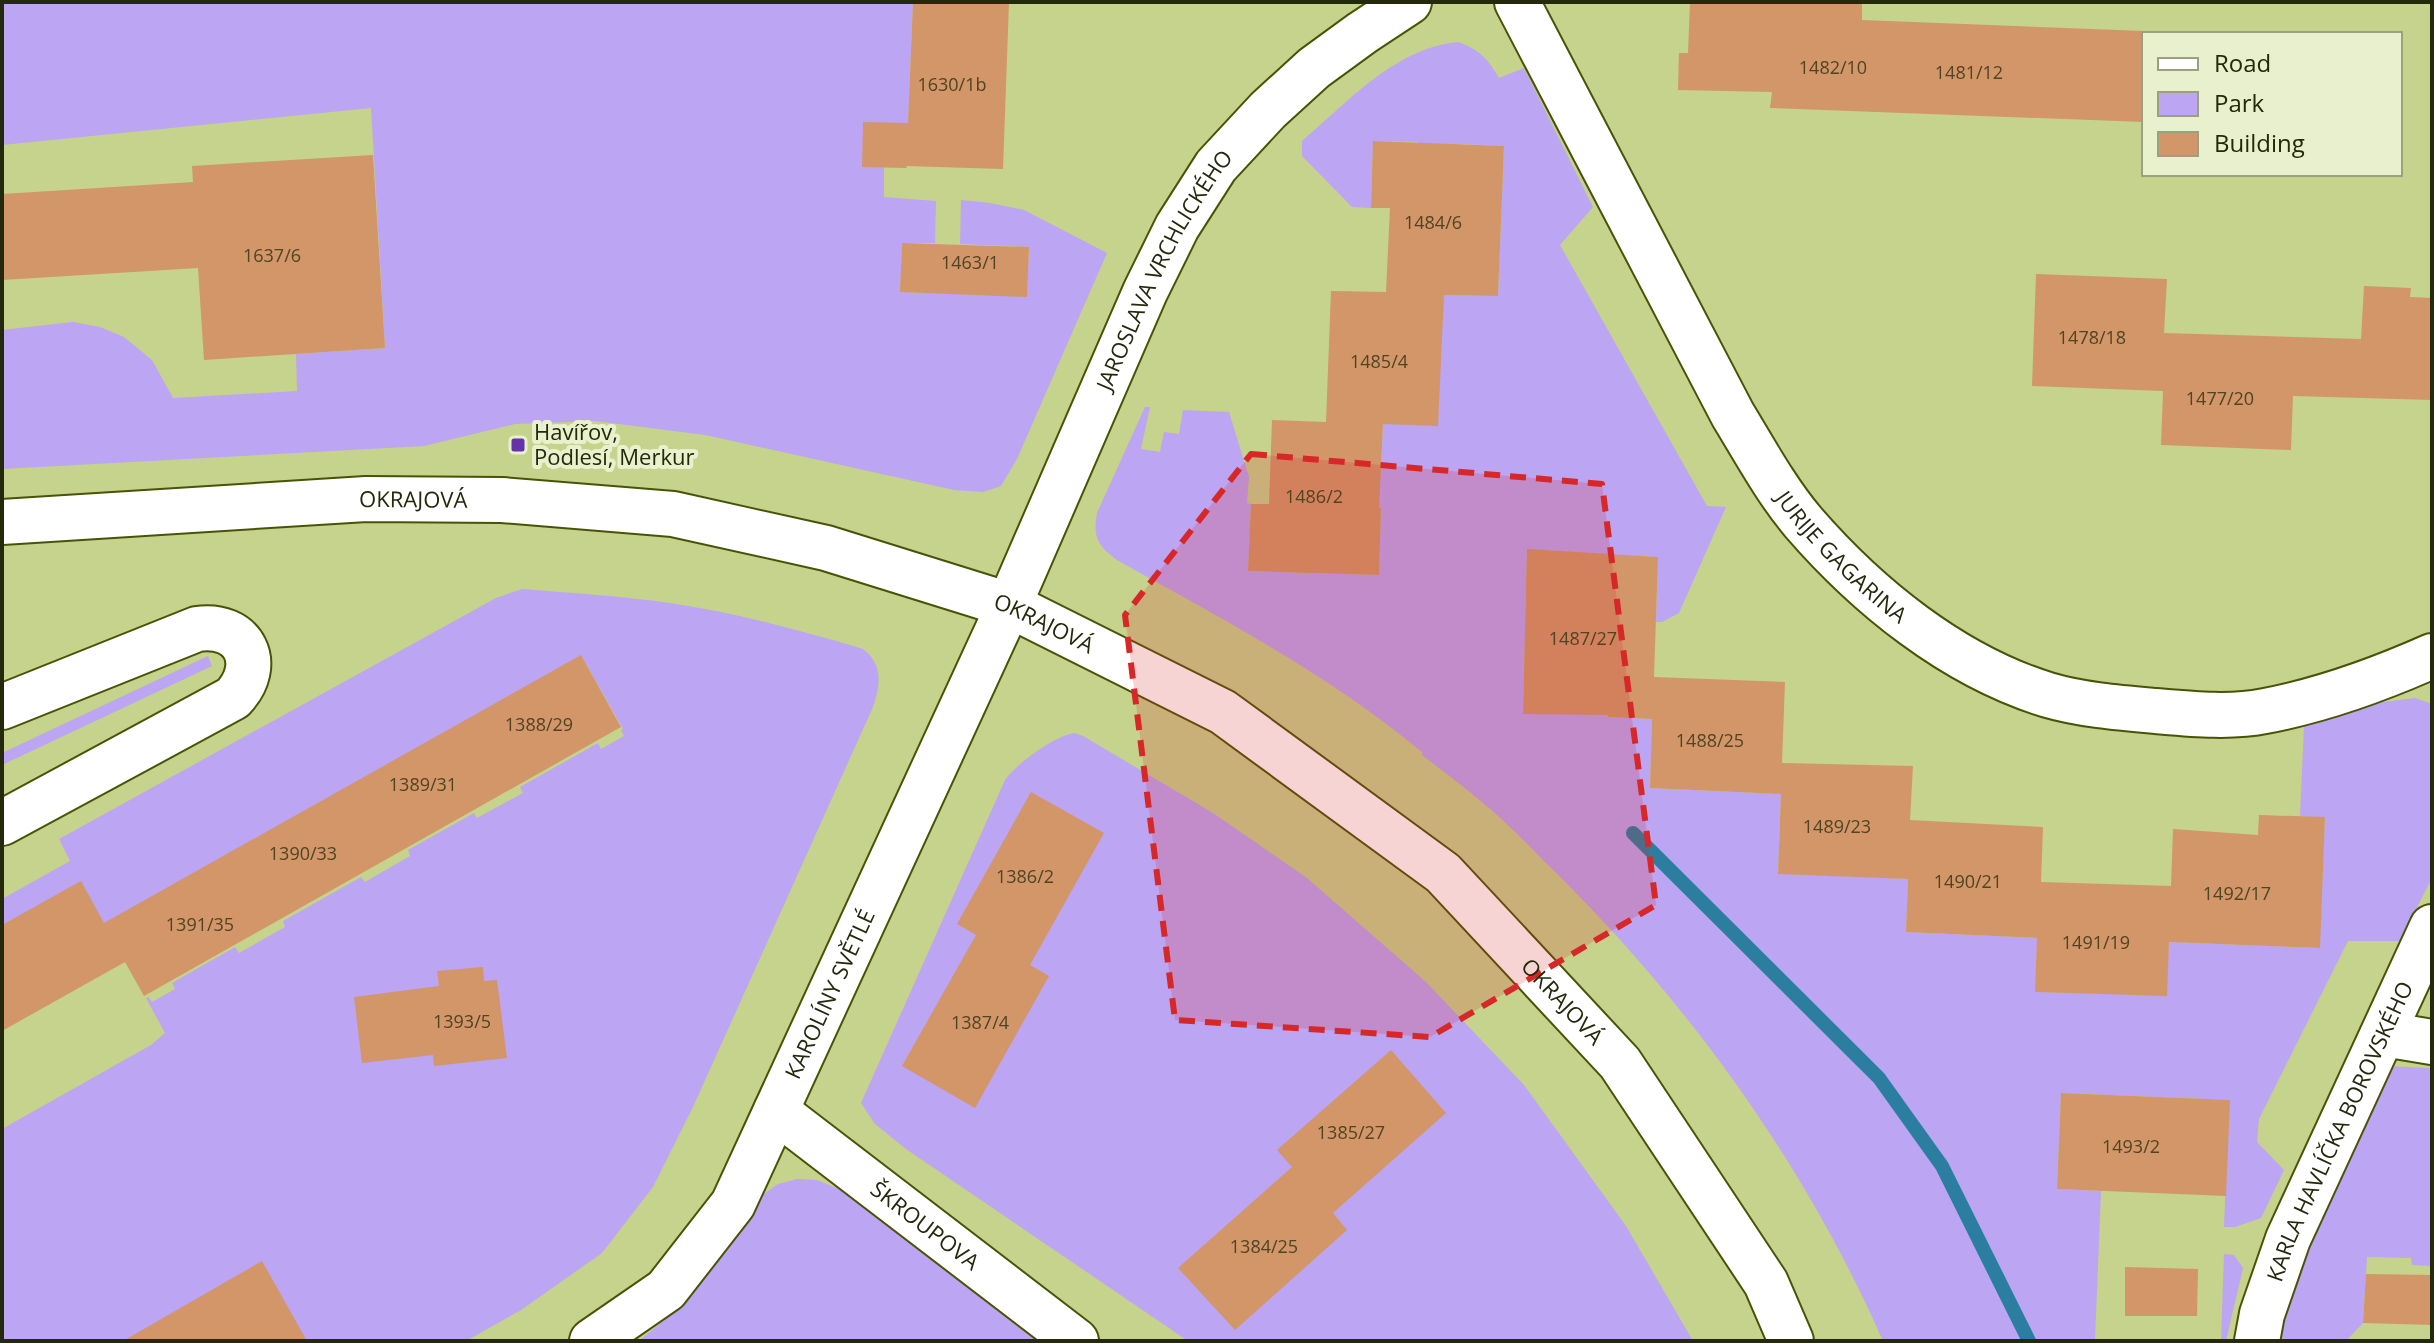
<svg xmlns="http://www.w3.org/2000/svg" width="2434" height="1343" viewBox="0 0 2434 1343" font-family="'Open Sans',sans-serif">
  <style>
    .green { fill: #bca5f2 }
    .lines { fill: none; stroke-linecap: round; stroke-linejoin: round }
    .stream { stroke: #2b7ea0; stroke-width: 14 }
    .building { fill: #d29669 }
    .minor-casing { stroke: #495306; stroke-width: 48 }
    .minor { stroke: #fff; stroke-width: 44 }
    .marked { fill: #d62828; fill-opacity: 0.2; stroke: #d62828; stroke-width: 6; stroke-dasharray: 16 10; stroke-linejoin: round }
    .poi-dot { fill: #6433aa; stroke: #e8f0cd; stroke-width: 3 }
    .labels { text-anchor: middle; stroke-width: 8; stroke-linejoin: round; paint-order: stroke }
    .number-label { font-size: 18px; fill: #504423 }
    .street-label { font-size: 22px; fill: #24290c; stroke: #e8f0cd }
    .poi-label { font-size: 22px; fill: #24290c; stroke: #e8f0cd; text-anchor: start }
  </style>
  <rect width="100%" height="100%" fill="#c5d38c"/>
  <g class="green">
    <path d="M 2,2 L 913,2 L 908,123 L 884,167 L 884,197 L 936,201 L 935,243 L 902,243 L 900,292 L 1027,296 L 1029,247 L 960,244 L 961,200 L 990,203 L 1024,210 L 1107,253 L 1017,459 L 1001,486 L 983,492 L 954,490 L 705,435 L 595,421 L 515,424 L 424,446 L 2,469 L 2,330 L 73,322 L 100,327 L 124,337 L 152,360 L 173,398 L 297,391 L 296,354 L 385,348 L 371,108 L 2,145 Z"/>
    <path d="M 1458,42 C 1480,50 1488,59 1499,78 L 1524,68 L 1593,207 L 1560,245 L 1707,506 L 1726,507 L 1679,613 L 1662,622 L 1656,622 L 1658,557 L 1527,550 L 1523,714 L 1566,714 L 1608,710 L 1608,717 L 1652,719 L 1650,788 L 1781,794 L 1778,873 L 1908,879 L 1906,932 L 2037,938 L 2036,992 L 2166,995 L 2169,942 L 2319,948 L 2325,818 L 2300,816 L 2304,726 L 2383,702 L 2415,698 L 2432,704 L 2432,878 L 2400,941 L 2348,941 L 2259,1119 L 2257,1142 L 2284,1170 L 2261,1218 L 2235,1227 L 2224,1227 L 2229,1100 L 2061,1093 L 2057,1189 L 2101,1191 L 2095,1340 L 2131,1341 L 1883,1341 C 1804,1162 1686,999 1546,863 C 1527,844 1509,825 1489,808 C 1467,789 1444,772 1422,755 L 1423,753 C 1330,675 1222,619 1117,560 C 1097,545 1093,537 1097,513 L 1145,407 L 1150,407 L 1141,449 L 1160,452 L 1164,432 L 1179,434 L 1183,410 L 1229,412 L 1249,477 L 1247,503 L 1251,504 L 1248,571 L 1379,575 L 1381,508 L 1370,507 L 1381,470 L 1383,424 L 1444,295 L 1498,296 L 1504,146 L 1460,144 L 1418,150 L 1418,142 L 1373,141 L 1371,208 L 1352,207 L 1302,156 L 1302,141 C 1348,102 1395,48 1458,42 Z"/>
    <path d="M 522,589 C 572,593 621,596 670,603 C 736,613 800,630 863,649 C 884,665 880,686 873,707 L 693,1107 L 653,1187 L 602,1253 L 521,1310 L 466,1341 L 2,1341 L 2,1129 L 151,1045 L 165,1033 L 146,998 L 148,997 L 152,1002 L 175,989 L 172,983 L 235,947 L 239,953 L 285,927 L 283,921 L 361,877 L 365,882 L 410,856 L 408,850 L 474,813 L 477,818 L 523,793 L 520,787 L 598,743 L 601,749 L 624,736 L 621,730 L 623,729 L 582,657 L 105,925 L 2,928 L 2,899 L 70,861 L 59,839 L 496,598 Z"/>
    <path d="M 208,656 L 212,666 L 2,765 L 2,753 Z"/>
    <path d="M 1074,733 L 1083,736 L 1213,813 L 1307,878 L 1426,982 L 1524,1085 L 1626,1226 L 1693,1341 L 1188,1341 L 906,1149 L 875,1124 L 861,1103 L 1005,780 C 1017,763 1053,737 1074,733 Z"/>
    <path d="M 2386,1066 L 2432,1068 L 2432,1266 L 2412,1265 L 2411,1258 L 2367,1257 L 2363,1323 L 2346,1341 L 2273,1341 L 2290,1273 Z"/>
    <path d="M 797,1179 L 817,1180 L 839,1189 L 1057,1341 L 639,1341 L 684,1304 L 737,1234 L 761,1196 L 778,1184 Z"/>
    <path d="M 2224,1254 L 2234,1255 L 2243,1268 L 2226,1341 L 2221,1341 Z"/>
  </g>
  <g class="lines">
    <path class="stream" d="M 1633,833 L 1879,1078 L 1942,1166 L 2029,1341"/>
  </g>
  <g class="building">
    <path d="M 913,2 L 1009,2 L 1003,169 L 906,166 L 907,168 L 862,167 L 863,122 L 908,123 Z"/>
    <path d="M 1690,2 L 1862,2 L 1862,20 L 2144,31 L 2144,122 L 1770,108 L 1772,92 L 1678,90 L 1679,53 L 1688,53 Z"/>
    <path d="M 1373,141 L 1504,146 L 1498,296 L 1444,295 L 1438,426 L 1383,424 L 1379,508 L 1381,508 L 1379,575 L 1248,571 L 1251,504 L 1269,504 L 1272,420 L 1326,422 L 1331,291 L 1386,292 L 1390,208 L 1371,208 Z"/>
    <path d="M 373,155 L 385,348 L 204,360 L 198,268 L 2,280 L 2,194 L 193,182 L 192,166 Z"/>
    <path d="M 902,243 L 1029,247 L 1027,297 L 900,292 Z"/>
    <path d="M 2036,274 L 2167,279 L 2164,333 L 2361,339 L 2364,286 L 2411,288 L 2410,297 L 2432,298 L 2432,400 L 2293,396 L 2291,450 L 2161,445 L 2163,391 L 2032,386 Z"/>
    <path d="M 1527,549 L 1658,557 L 1654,677 L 1785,682 L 1782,763 L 1913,766 L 1910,820 L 2043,827 L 2041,882 L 2171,886 L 2173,829 L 2258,835 L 2259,815 L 2325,817 L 2320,948 L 2169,942 L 2167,996 L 2035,992 L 2037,938 L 1906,932 L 1908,879 L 1778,874 L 1781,794 L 1650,788 L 1652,719 L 1608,717 L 1608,715 L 1523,714 Z"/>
    <path d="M 581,655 L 621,727 L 144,996 L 125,962 L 2,1031 L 2,925 L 81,881 L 104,923 Z"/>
    <path d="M 1031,792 L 1104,833 L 1030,965 L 1049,976 L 975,1108 L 902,1066 L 976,935 L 957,924 Z"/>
    <path d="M 483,967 L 484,981 L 497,980 L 507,1058 L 434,1066 L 433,1055 L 362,1063 L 354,997 L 439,986 L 437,971 Z"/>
    <path d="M 1391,1050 L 1446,1113 L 1333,1213 L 1347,1230 L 1235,1330 L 1178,1268 L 1292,1167 L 1277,1150 Z"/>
    <path d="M 2061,1093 L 2230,1100 L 2226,1196 L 2057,1189 Z"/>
    <path d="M 262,1261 L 307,1341 L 123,1341 Z"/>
    <path d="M 2125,1267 L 2198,1269 L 2197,1316 L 2125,1316 Z"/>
    <path d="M 2366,1274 L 2432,1275 L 2432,1325 L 2363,1323 Z"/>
  </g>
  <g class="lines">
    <defs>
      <g id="minor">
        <path id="s1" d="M 1517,2 L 1733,415 C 1755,451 1776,490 1803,522 C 1867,596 1953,666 2048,695 C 2082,705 2121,708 2156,711 C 2191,714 2231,718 2265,711 C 2323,700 2378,680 2432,656"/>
        <path id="s2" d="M 2,522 L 366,499 L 502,500 L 673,514 L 826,548 L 1009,605 L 1223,712 L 1443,873 L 1620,1063 L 1766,1283 L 1791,1341"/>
        <path d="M 2,707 L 197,629 C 244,622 265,664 233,698 L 2,823"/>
        <path d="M 2384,1034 L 2432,1042"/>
        <path id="s3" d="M 776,1111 L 1076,1341"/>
        <path id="s4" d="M 592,1341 L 666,1290 L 733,1204 L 1009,605 L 1145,292 L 1177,227 L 1216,166 L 1268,110 L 1314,68 L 1362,33 L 1409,2"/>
        <path id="s5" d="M 2257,1341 L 2262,1314 L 2288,1239 L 2432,927"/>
      </g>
    </defs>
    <use href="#minor" class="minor-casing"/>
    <use href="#minor" class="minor"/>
  </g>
  <path class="marked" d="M 1251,454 L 1602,484 L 1656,905 L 1430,1037 L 1175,1020 L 1125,615 Z"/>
  <rect class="poi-dot" x="510" y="437" width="16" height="16" rx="4"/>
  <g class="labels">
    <g class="number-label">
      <text x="1833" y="74">1482/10</text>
      <text x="1969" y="79">1481/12</text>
      <text x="952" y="91">1630/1b</text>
      <text x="1433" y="229">1484/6</text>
      <text x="272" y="262">1637/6</text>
      <text x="970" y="269">1463/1</text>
      <text x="2092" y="344">1478/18</text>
      <text x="1379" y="368">1485/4</text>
      <text x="2220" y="405">1477/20</text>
      <text x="1314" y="503">1486/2</text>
      <text x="1583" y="645">1487/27</text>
      <text x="539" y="731">1388/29</text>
      <text x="1710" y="747">1488/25</text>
      <text x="423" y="791">1389/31</text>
      <text x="1837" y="833">1489/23</text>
      <text x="303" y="860">1390/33</text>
      <text x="1025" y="883">1386/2</text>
      <text x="1968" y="888">1490/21</text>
      <text x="2237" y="900">1492/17</text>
      <text x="200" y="931">1391/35</text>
      <text x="2096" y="949">1491/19</text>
      <text x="462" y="1028">1393/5</text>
      <text x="980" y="1029">1387/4</text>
      <text x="1351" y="1139">1385/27</text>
      <text x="2131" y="1153">1493/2</text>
      <text x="1264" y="1253">1384/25</text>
    </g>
    <g class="street-label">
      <text dy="8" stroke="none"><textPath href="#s4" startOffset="1228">JAROSLAVA VRCHLICKÉHO</textPath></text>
      <text dy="8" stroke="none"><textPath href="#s2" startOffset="412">OKRAJOVÁ</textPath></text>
      <text dy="8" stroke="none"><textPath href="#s1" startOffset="646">JURIJE GAGARINA</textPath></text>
      <text dy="8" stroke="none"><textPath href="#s2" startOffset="1060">OKRAJOVÁ</textPath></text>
      <text dy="8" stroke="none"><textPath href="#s4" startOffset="430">KAROLÍNY SVĚTLÉ</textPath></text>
      <text dy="8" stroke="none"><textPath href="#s2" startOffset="1708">OKRAJOVÁ</textPath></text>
      <text dy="8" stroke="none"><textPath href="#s5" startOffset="226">KARLA HAVLÍČKA BOROVSKÉHO</textPath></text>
      <text dy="8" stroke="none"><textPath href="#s3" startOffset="188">ŠKROUPOVA</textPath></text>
    </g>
    <g class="poi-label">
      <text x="534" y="440">Havířov,<tspan x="534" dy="25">Podlesí, Merkur</tspan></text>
    </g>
  </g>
  <rect width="2434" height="1343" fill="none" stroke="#24290c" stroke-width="8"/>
  <rect x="2142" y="32" width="260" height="144" fill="#e8f0cd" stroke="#9aa080" stroke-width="2"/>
  <rect x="2158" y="58" width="40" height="12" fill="#ffffff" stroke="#9aa080" stroke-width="2"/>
  <text x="2214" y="72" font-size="24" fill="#24290c">Road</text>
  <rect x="2158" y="92" width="40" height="24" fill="#bca5f2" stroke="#9aa080" stroke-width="2"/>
  <text x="2214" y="112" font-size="24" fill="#24290c">Park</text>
  <rect x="2158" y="132" width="40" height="24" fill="#d29669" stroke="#9aa080" stroke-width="2"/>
  <text x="2214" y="152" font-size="24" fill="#24290c">Building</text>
</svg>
